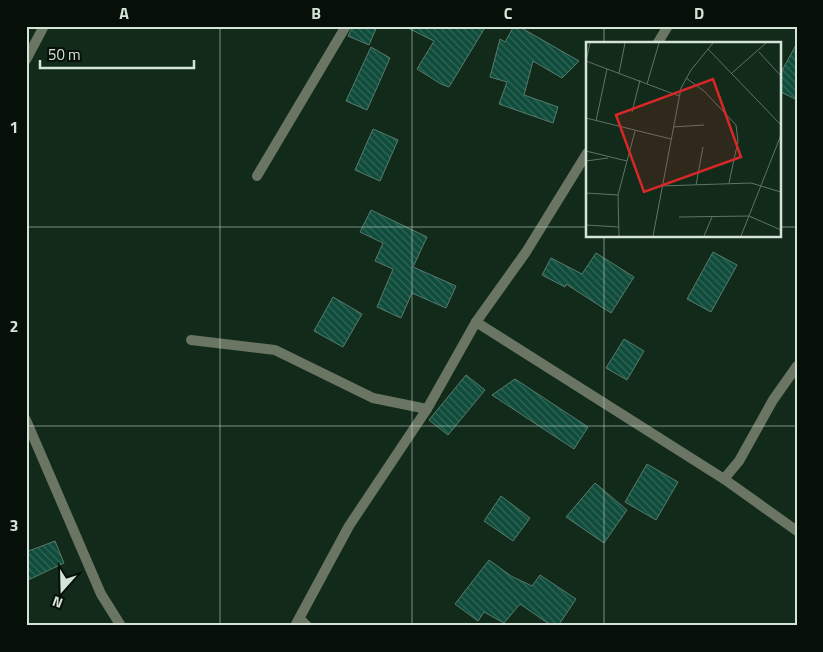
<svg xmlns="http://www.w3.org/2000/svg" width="823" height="652" viewBox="0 0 823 652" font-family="'Titillium Web',sans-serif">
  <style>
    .building { fill: url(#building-back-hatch); stroke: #587b6e }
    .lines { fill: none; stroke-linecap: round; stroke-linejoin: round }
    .service { stroke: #6a7563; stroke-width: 10 }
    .minor { stroke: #6a7563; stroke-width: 10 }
    .grid { fill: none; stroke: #d5e4d8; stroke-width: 1; stroke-opacity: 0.55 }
    .inset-road { fill: none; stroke: #5f7465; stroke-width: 1 }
    .view { fill: #d62828; fill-opacity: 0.15; stroke: #d62828; stroke-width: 2.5 }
    .inset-edge { fill: none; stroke: #d5e4d8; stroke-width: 2.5 }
    .neatline { fill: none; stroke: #d5e4d8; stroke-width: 2 }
    .grid-label { font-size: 16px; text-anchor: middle; font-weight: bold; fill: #d5e4d8 }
  </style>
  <defs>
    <pattern id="building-back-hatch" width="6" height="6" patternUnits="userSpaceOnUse" patternTransform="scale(1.25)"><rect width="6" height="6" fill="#104c3b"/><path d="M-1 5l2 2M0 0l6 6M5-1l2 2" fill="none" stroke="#326657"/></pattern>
  </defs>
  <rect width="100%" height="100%" fill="#112a19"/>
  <g class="building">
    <path d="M 353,26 L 377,26 L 369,45 L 348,36 Z"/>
    <path d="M 404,26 L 486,26 L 449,87 L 441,84 L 417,69 L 434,41 Z"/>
    <path d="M 514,26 L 518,26 L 579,61 L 562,78 L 533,61 L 524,95 L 558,107 L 553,123 L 499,104 L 507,82 L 490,77 L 500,39 L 505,42 Z"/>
    <path d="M 797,43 L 797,100 L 779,91 L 779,76 Z"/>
    <path d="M 371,47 L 390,58 L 367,110 L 346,101 Z"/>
    <path d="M 373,129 L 398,140 L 380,181 L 355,170 Z"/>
    <path d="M 371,210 L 427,237 L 413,267 L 456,286 L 446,308 L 412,293 L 401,318 L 377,307 L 393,269 L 375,261 L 383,243 L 360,232 Z"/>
    <path d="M 713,252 L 737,265 L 711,312 L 687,299 Z"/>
    <path d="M 596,253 L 634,277 L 611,313 L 566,284 L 565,287 L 542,275 L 551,258 L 582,274 Z"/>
    <path d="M 333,297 L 362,314 L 343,347 L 314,331 Z"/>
    <path d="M 624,339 L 644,351 L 627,380 L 606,368 Z"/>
    <path d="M 466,375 L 485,390 L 448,435 L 429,420 Z"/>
    <path d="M 515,379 L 588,427 L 574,449 L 492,395 Z"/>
    <path d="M 647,464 L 678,482 L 656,520 L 625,502 Z"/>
    <path d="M 595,483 L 627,510 L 604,543 L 566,517 Z"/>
    <path d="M 501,496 L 530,518 L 513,541 L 484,521 Z"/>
    <path d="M 55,541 L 64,563 L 26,581 L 26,552 Z"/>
    <path d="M 489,560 L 511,576 L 532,586 L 540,575 L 576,599 L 558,626 L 552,626 L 520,604 L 504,623 L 484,612 L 478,621 L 455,604 Z"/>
  </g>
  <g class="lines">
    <path class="service" d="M 191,340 L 275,350 L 373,398 L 427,409"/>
    <g class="minor">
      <path d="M 657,44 L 668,26"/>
      <path d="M 26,60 L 44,26"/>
      <path d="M 257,176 L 346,26"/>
      <path d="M 476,322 L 724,479 L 797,531"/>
      <path d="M 26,420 L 101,594 L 121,626"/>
      <path d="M 724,479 L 739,461 L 773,400 L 797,366"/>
      <path d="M 300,619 L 307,626"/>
      <path d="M 295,626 L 349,526 L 427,409 L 476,322 L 526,252 L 587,153"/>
    </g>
  </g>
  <path class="grid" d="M 220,26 L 220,626M 412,26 L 412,626M 604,26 L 604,44M 26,227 L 587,227M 779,227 L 797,227M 604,236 L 604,626M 26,426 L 797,426"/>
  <g transform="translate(586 42)">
    <rect width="195" height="195" fill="#112a19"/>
    <path class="inset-road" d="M 122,7 L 195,83M 173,10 L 195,34M 0,19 L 93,54M 0,19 L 4,1M 33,31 L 39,1M 146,31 L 180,1M 100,36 L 118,49 L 150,83 L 152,99 L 143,141M 61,42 L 73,1M 46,70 L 54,38M 0,76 L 85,97M 10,79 L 21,27M 87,85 L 118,83M 0,109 L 41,119 L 49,89M 0,119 L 22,116M 110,143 L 117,105M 74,144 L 165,141 L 195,150M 0,151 L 32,153M 93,175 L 163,174 L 195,188M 0,183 L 33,185M 33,194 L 32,153 L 41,119M 67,194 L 95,46 L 105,28 L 127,1M 118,194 L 126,175M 155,194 L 195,93"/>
    <path class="view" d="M 127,37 L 155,115 L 58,150 L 30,73 Z"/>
    <rect width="195" height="195" class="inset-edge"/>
  </g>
  <rect width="823" height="652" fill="none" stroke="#061008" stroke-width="55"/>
  <g transform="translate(62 590) rotate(200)" stroke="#061008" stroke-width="4" paint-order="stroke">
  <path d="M0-4L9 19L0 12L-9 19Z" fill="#d5e4d8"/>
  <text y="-8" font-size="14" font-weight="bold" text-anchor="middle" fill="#d5e4d8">N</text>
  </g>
  <path d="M40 60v8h154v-8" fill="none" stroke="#d5e4d8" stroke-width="2.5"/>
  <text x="48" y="60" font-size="15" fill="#d5e4d8" stroke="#061008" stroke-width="4" paint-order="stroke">50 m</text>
  <rect x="28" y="28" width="768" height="596" class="neatline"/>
  <g class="grid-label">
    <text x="124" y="19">A</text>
    <text x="316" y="19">B</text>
    <text x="508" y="19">C</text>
    <text x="699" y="19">D</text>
    <text x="14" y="133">1</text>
    <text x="14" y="332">2</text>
    <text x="14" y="531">3</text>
  </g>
</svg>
